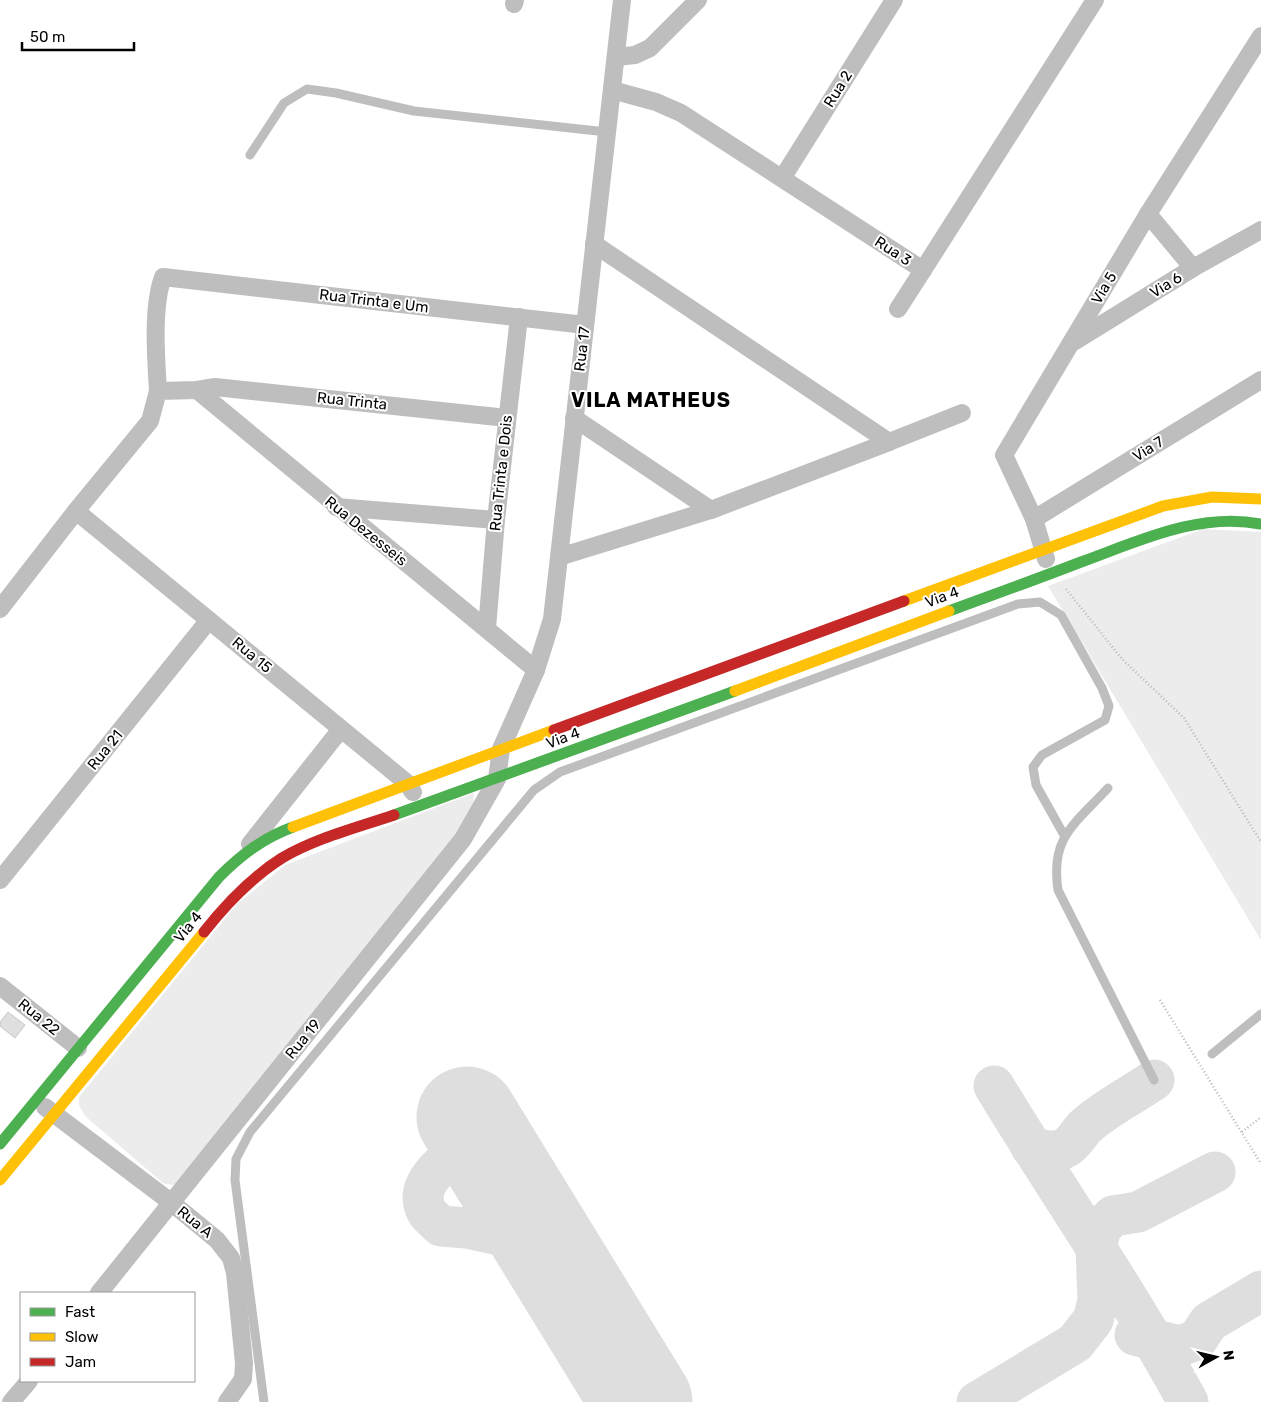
<svg xmlns="http://www.w3.org/2000/svg" width="1261" height="1402" viewBox="0 0 1261 1402" font-family="Rubik,sans-serif">
  <style>
    .green { fill: #ececec }
    .lines { fill: none; stroke-linecap: round; stroke-linejoin: round }
    .taxiway { stroke: #dedede; stroke-width: 41 }
    .runway { stroke: #dedede; stroke-width: 101 }
    .building { fill: #dfdfdf; stroke: #c7c7c7 }
    .path { stroke: #b9b9b9; stroke-width: 2.5; stroke-dasharray: 1 2.5; stroke-linecap: butt }
    .lane { stroke: #bebebe; stroke-width: 9 }
    .street { stroke: #bebebe; stroke-width: 18 }
    .fast { stroke: #4caf50; stroke-width: 11 }
    .slow { stroke: #ffc107; stroke-width: 11 }
    .jam { stroke: #c62828; stroke-width: 11 }
    .labels { text-anchor: middle; stroke-width: 4; stroke-linejoin: round; paint-order: stroke }
    .street-label { font-size: 15px; fill: #000; stroke: #fff }
    .district-label { font-size: 20px; font-weight: bold; letter-spacing: 1px; fill: #000; stroke: #fff }
  </style>
  <rect width="100%" height="100%" fill="#fff"/>
  <g class="green">
    <path d="M 1203,529 L 1261,532 L 1261,940 L 1048,586 Z"/>
    <path d="M 474,793 L 473,807 L 466,822 L 178,1183 L 172,1185 L 163,1183 L 85,1116 L 79,1105 L 79,1097 L 237,904 L 285,865 Z"/>
  </g>
  <g class="lines">
    <g class="taxiway">
      <path d="M 994,1086 C 1058,1192 1129,1293 1188,1402"/>
      <path d="M 479,1137 C 458,1153 409,1179 427,1212 C 430,1217 437,1222 441,1226 L 467,1228 L 508,1237 L 559,1267"/>
      <path d="M 1031,1147 C 1042,1150 1054,1154 1065,1148 C 1075,1143 1078,1133 1086,1126 C 1103,1110 1134,1094 1154,1080"/>
      <path d="M 1135,1335 L 1179,1346 L 1197,1340 L 1209,1322 L 1261,1291"/>
      <path d="M 977,1402 L 1075,1343 L 1093,1320 L 1098,1301 L 1096,1247 L 1101,1228 L 1113,1216 L 1138,1212 L 1215,1172"/>
    </g>
    <path class="runway" d="M 467,1117 L 642,1402"/>
  </g>
  <path class="building" d="M 8,1012 L 25,1025 L 15,1038 L 0,1026 L 0,1022 Z"/>
  <g class="lines">
    <g class="path">
      <path d="M 1066,589 L 1122,659 L 1184,718 L 1261,842"/>
      <path d="M 1160,1000 L 1261,1164"/>
      <path d="M 1242,1132 L 1261,1117"/>
    </g>
    <g class="lane">
      <path d="M 250,155 L 284,103 L 307,89 L 336,93 L 414,111 L 607,132"/>
      <path d="M 1108,788 C 1075,824 1050,837 1058,890 L 1154,1080"/>
      <path d="M 1212,1054 L 1261,1014"/>
      <path d="M 264,1402 L 235,1180 L 236,1159 L 250,1132 L 534,790 L 560,772 L 1018,604 L 1040,602 L 1061,615 L 1102,688 L 1109,706 L 1105,720 L 1042,755 L 1033,767 L 1036,785 L 1064,835"/>
    </g>
    <g class="street">
      <path d="M 514,4 L 515,0"/>
      <path d="M 616,57 L 635,55 L 650,48 L 698,0"/>
      <path d="M 612,90 L 656,102 L 681,113 L 923,270 L 1095,0"/>
      <path d="M 783,177 L 894,0"/>
      <path d="M 1148,214 L 1193,268"/>
      <path d="M 898,309 L 923,270"/>
      <path d="M 1075,341 L 1193,268 L 1261,230"/>
      <path d="M 197,390 L 536,670"/>
      <path d="M 158,391 C 156,358 152,307 163,277 L 585,325"/>
      <path d="M 574,418 L 711,510"/>
      <path d="M 889,442 L 962,413"/>
      <path d="M 336,507 L 496,520"/>
      <path d="M 76,511 L 150,421 L 158,391 L 197,390 L 215,387 L 507,418"/>
      <path d="M 1034,519 L 1261,380"/>
      <path d="M 559,557 L 711,510 L 889,442 L 594,244"/>
      <path d="M 1046,559 L 1034,519 L 1004,455 L 1148,214 L 1261,36"/>
      <path d="M 0,609 L 76,511 L 407,783 L 413,792"/>
      <path d="M 487,628 L 496,520 L 519,317"/>
      <path d="M 250,844 L 341,729"/>
      <path d="M 0,880 L 209,620"/>
      <path d="M 0,986 L 78,1048"/>
      <path d="M 45,1107 L 172,1203 L 217,1240 L 231,1258 L 235,1273 L 244,1363 L 243,1379 L 227,1402"/>
      <path d="M 99,1293 L 463,839 L 497,779 L 501,749 L 536,670 L 552,619 L 622,0"/>
      <path d="M 11,1402 L 29,1381"/>
    </g>
    <g class="fast">
      <path d="M 949,611 C 993,595 1037,579 1081,562 C 1139,541 1198,512 1261,524"/>
      <path d="M 394,815 L 735,691"/>
      <path d="M 0,1144 L 219,877 C 241,855 263,838 293,827"/>
    </g>
    <g class="slow">
      <path d="M 904,601 L 1163,506 L 1212,497 L 1261,499"/>
      <path d="M 735,691 L 949,611"/>
      <path d="M 293,827 L 554,730"/>
      <path d="M 0,1180 L 204,932"/>
    </g>
    <g class="jam">
      <path d="M 554,730 L 904,601"/>
      <path d="M 204,932 C 226,904 252,877 282,858 C 316,838 356,828 394,815"/>
    </g>
  </g>
  <g class="labels">
    <g class="street-label">
      <text transform="translate(838 89) rotate(-58)" y="5">Rua 2</text>
      <text transform="translate(893 251) rotate(33)" y="5">Rua 3</text>
      <text transform="translate(1166 285) rotate(-32)" y="5">Via 6</text>
      <text transform="translate(1104 288) rotate(-59)" y="5">Via 5</text>
      <text transform="translate(374 301) rotate(7)" y="5">Rua Trinta e Um</text>
      <text transform="translate(582 349) rotate(-83)" y="5">Rua 17</text>
      <text transform="translate(352 401) rotate(6)" y="5">Rua Trinta</text>
      <text transform="translate(1148 449) rotate(-32)" y="5">Via 7</text>
      <text transform="translate(501 473) rotate(-84)" y="5">Rua Trinta e Dois</text>
      <text transform="translate(366 531) rotate(39)" y="5">Rua Dezesseis</text>
      <text transform="translate(942 597) rotate(-20)" y="5">Via 4</text>
      <text transform="translate(252 655) rotate(40)" y="5">Rua 15</text>
      <text transform="translate(563 738) rotate(-20)" y="5">Via 4</text>
      <text transform="translate(105 750) rotate(-51)" y="5">Rua 21</text>
      <text transform="translate(188 927) rotate(-51)" y="5">Via 4</text>
      <text transform="translate(39 1017) rotate(39)" y="5">Rua 22</text>
      <text transform="translate(303 1039) rotate(-51)" y="5">Rua 19</text>
      <text transform="translate(195 1222) rotate(39)" y="5">Rua A</text>
    </g>
    <g class="district-label">
      <text x="651" y="407">VILA MATHEUS</text>
    </g>
  </g>
  <rect x="20" y="1292" width="175" height="90" fill="#ffffff" stroke="#999999"/>
  <rect x="30" y="1308" width="25" height="8" fill="#4caf50" stroke="#999999"/>
  <text x="65" y="1317" font-size="15" fill="#000000">Fast</text>
  <rect x="30" y="1333" width="25" height="8" fill="#ffc107" stroke="#999999"/>
  <text x="65" y="1342" font-size="15" fill="#000000">Slow</text>
  <rect x="30" y="1358" width="25" height="8" fill="#c62828" stroke="#999999"/>
  <text x="65" y="1367" font-size="15" fill="#000000">Jam</text>
  <g transform="translate(1216 1357) rotate(82)" stroke="#ffffff" stroke-width="4" paint-order="stroke">
  <path d="M0-4L9 19L0 12L-9 19Z" fill="#000000"/>
  <text y="-8" font-size="14" font-weight="bold" text-anchor="middle" fill="#000000">N</text>
  </g>
  <path d="M22 42v8h112v-8" fill="none" stroke="#000000" stroke-width="2.5"/>
  <text x="30" y="42" font-size="15" fill="#000000" stroke="#ffffff" stroke-width="4" paint-order="stroke">50 m</text>
</svg>
